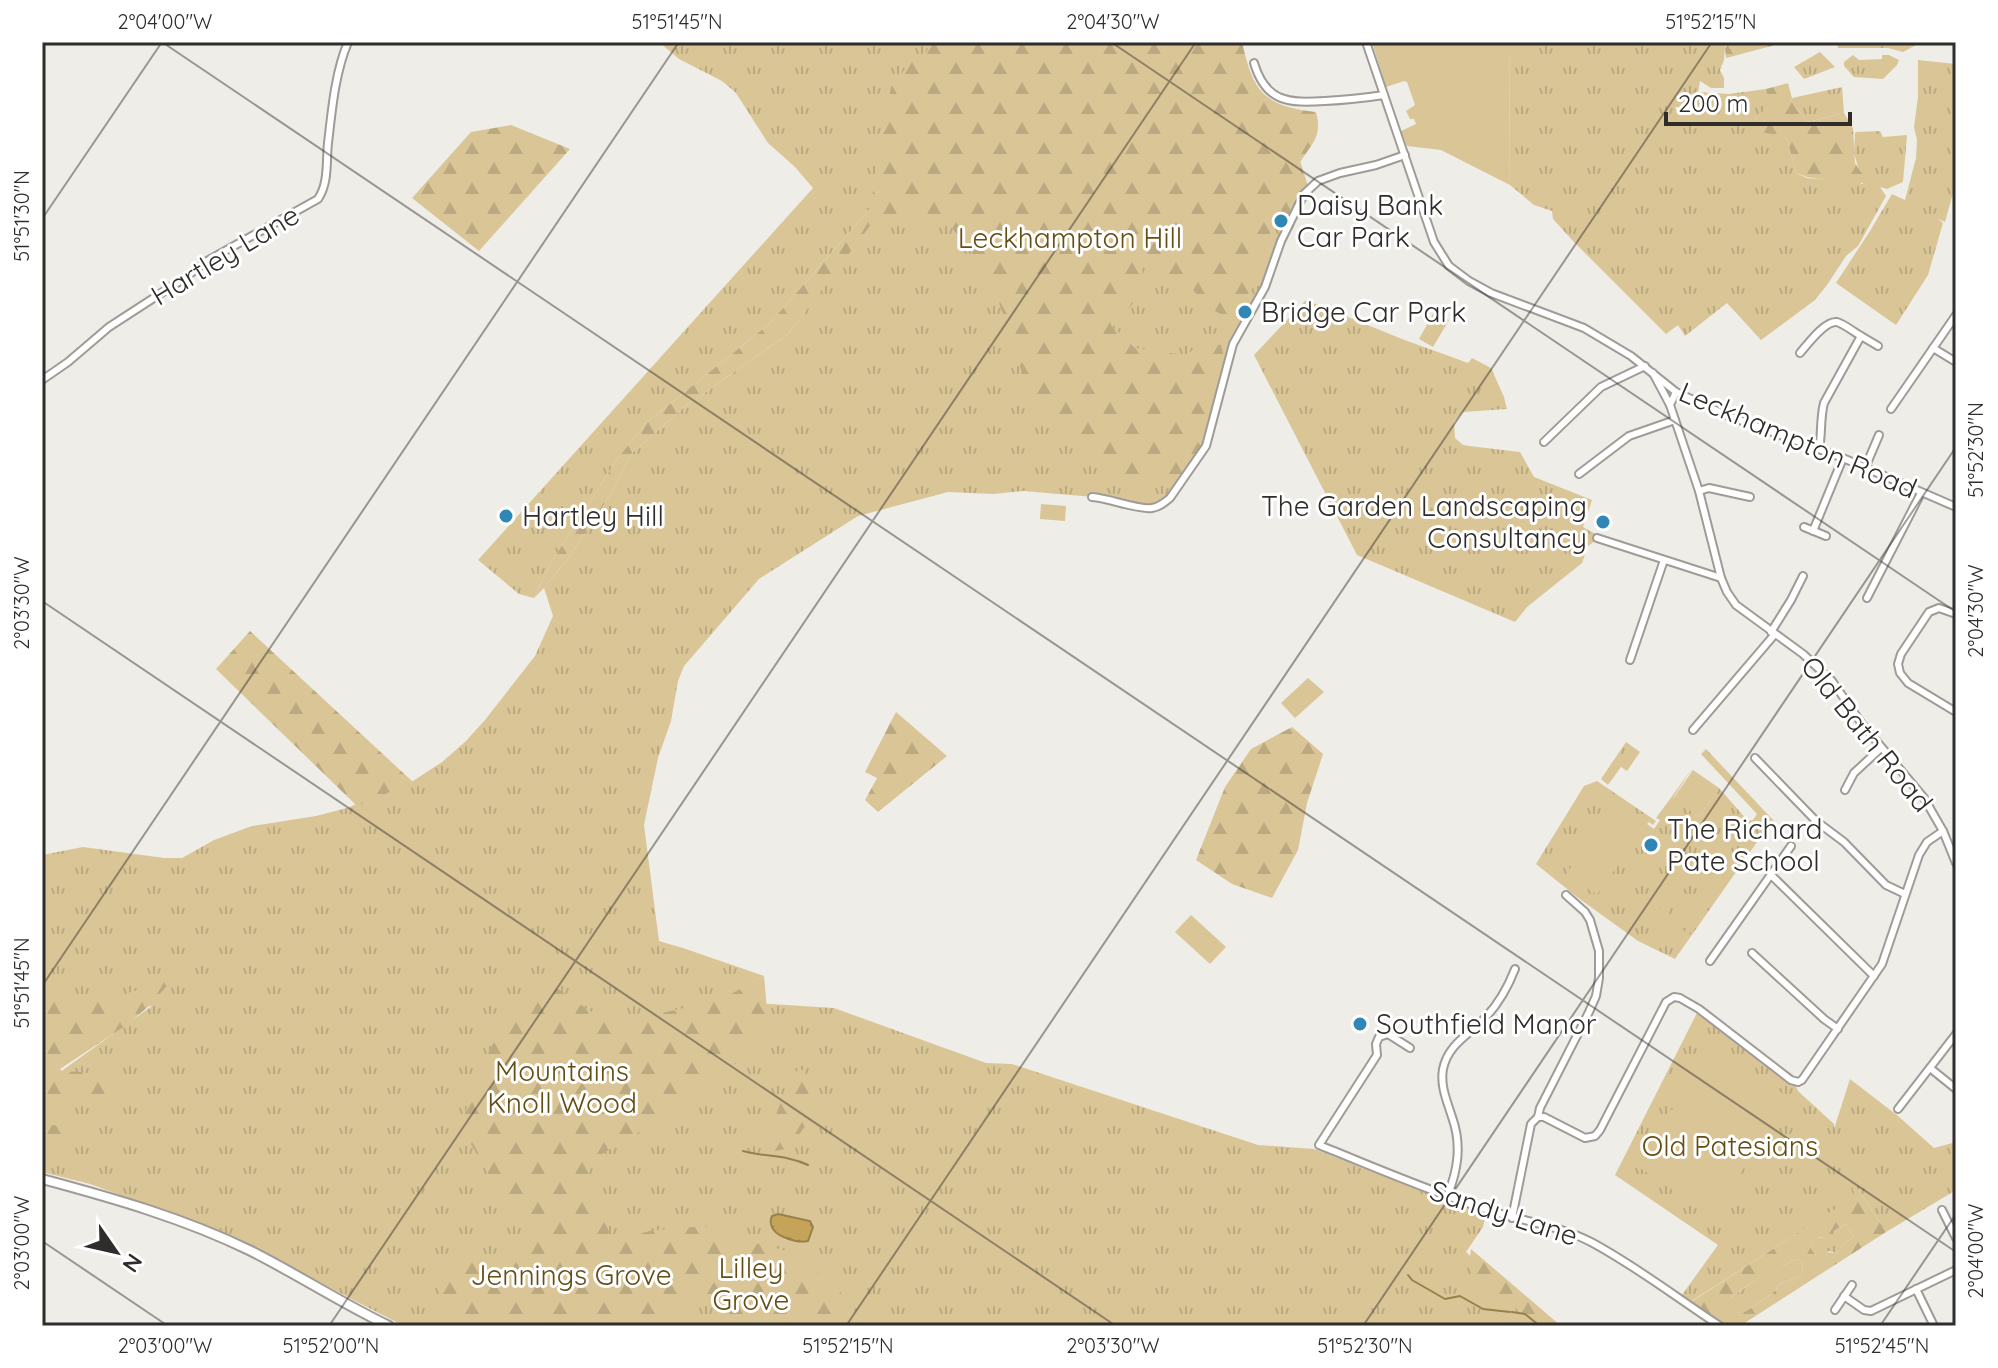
<svg xmlns="http://www.w3.org/2000/svg" width="1998" height="1368" viewBox="0 0 1998 1368" font-family="Quicksand,sans-serif">
  <style>
    .grass { fill: url(#grass-tufts) }
    .forest { fill: url(#forest-firs); fill-rule: evenodd }
    .garden { fill: #dac596; fill-rule: evenodd }
    .water { fill: url(#water-ripples); stroke: #98804b; stroke-width: 2 }
    .lines { fill: none; stroke-linecap: round; stroke-linejoin: round }
    .stream { stroke: #98804b; stroke-width: 2 }
    .minor-casing { stroke: #9f9c97; stroke-width: 10 }
    .major-casing { stroke: #9f9c97; stroke-width: 12 }
    .minor { stroke: #fff; stroke-width: 6 }
    .major { stroke: #fff; stroke-width: 8 }
    .ticks { fill: none; stroke: #2e2d2b; stroke-width: 2; stroke-opacity: 0.45 }
    .poi-dot { fill: #2e87b5; stroke: #fff; stroke-width: 3 }
    .labels { text-anchor: middle; stroke-width: 6; stroke-linejoin: round; paint-order: stroke }
    .poi-label { font-size: 28px; fill: #2e2d2b; stroke: #fff; text-anchor: start }
    .park-label { font-size: 28px; fill: #654d14; stroke: #fff }
    .street-label { font-size: 28px; fill: #2e2d2b; stroke: #fff }
    .neatline { fill: none; stroke: #2e2d2b; stroke-width: 3 }
    .ticks-label { font-size: 20px; text-anchor: middle; fill: #2e2d2b }
  </style>
  <defs>
    <pattern id="grass-tufts" width="24" height="20" patternUnits="userSpaceOnUse" patternTransform="scale(2)"><rect width="24" height="20" fill="#dac596"/><path d="M3 7l-1-3M5 7V3M7 7l1-3M15 17l-1-3M17 17v-4M19 17l1-3" fill="none" stroke="#bbaa81"/></pattern>
    <pattern id="forest-firs" width="22" height="20" patternUnits="userSpaceOnUse" patternTransform="scale(2)"><rect width="22" height="20" fill="#dac596"/><path d="M5 1l3.5 6h-7zM16 11l3.5 6h-7z" fill="#bbaa81"/></pattern>
    <pattern id="water-ripples" width="26" height="14" patternUnits="userSpaceOnUse" patternTransform="scale(2)"><rect width="26" height="14" fill="#c5a459"/><path d="M2 4q2-2 4 0t4 0M15 11q2-2 4 0t4 0" fill="none" stroke="#a0864a"/></pattern>
  </defs>
  <rect width="100%" height="100%" fill="#efede7"/>
  <g class="grass">
    <path d="M 659,42 L 1162,42 L 1293,139 L 1310,192 L 1259,298 L 1239,331 L 1206,446 L 1170,498 L 1155,507 L 1106,498 L 1023,491 L 993,494 L 948,492 L 858,516 L 759,579 L 684,666 L 678,681 L 671,721 L 658,758 L 644,825 L 659,941 L 683,948 L 764,976 L 720,1001 L 834,1008 L 986,1063 L 1012,1064 L 1258,1145 L 1314,1149 L 1486,1215 L 1483,1227 L 1466,1252 L 1547,1326 L 404,1326 L 221,1232 L 90,1184 L 42,1172 L 42,1085 L 152,1006 L 81,1014 L 42,1008 L 42,855 L 83,847 L 164,858 L 182,858 L 214,840 L 252,826 L 316,816 L 347,808 L 413,781 L 442,762 L 465,742 L 485,720 L 535,656 L 553,616 L 544,588 L 570,556 L 609,497 L 632,453 L 683,408 L 788,334 L 878,214 L 870,209 L 769,324 L 645,424 L 618,458 L 552,561 L 534,598 L 519,594 L 478,560 L 813,188 L 795,167 L 768,143 L 736,93 L 722,81 L 679,59 Z"/>
    <path d="M 1509,42 L 1730,42 L 1731,44 L 1725,46 L 1724,60 L 1720,70 L 1724,78 L 1724,88 L 1711,88 L 1700,81 L 1698,92 L 1729,94 L 1766,89 L 1770,105 L 1754,120 L 1787,139 L 1796,173 L 1807,178 L 1863,184 L 1854,153 L 1855,133 L 1856,132 L 1880,131 L 1883,137 L 1907,135 L 1903,182 L 1887,189 L 1880,187 L 1886,196 L 1858,246 L 1846,256 L 1827,285 L 1815,300 L 1761,340 L 1727,303 L 1685,336 L 1678,325 L 1666,334 L 1574,242 L 1553,219 L 1552,211 L 1534,205 L 1510,185 Z"/>
    <path d="M 1837,42 L 1922,42 L 1903,52 L 1888,48 L 1838,48 Z"/>
    <path d="M 1820,52 L 1835,67 L 1804,79 L 1794,67 Z"/>
    <path d="M 1853,55 L 1859,60 L 1882,59 L 1882,55 L 1889,55 L 1899,60 L 1897,65 L 1883,79 L 1854,77 L 1844,66 L 1844,62 Z"/>
    <path d="M 1918,60 L 1956,64 L 1956,182 L 1945,222 L 1938,219 L 1943,223 L 1928,275 L 1896,325 L 1836,283 L 1870,231 L 1892,194 L 1905,200 L 1916,158 L 1917,140 L 1914,127 L 1918,97 Z"/>
    <path d="M 1842,87 L 1844,113 L 1808,122 L 1790,100 L 1792,98 Z"/>
    <path d="M 1306,300 L 1402,339 L 1468,363 L 1472,358 L 1491,368 L 1504,397 L 1507,409 L 1463,412 L 1454,422 L 1455,438 L 1463,445 L 1469,446 L 1520,452 L 1534,477 L 1592,500 L 1583,527 L 1595,534 L 1595,541 L 1588,546 L 1582,563 L 1527,607 L 1515,622 L 1357,555 L 1254,355 Z"/>
    <path d="M 1626,742 L 1640,752 L 1627,771 L 1621,767 L 1608,785 L 1601,779 Z"/>
    <path d="M 1706,749 L 1775,822 L 1772,826 L 1769,825 L 1675,959 L 1638,941 L 1577,897 L 1536,864 L 1584,786 L 1597,781 L 1656,821 L 1653,825 L 1649,822 L 1647,824 L 1654,829 L 1660,820 L 1656,818 L 1692,769 L 1673,798 L 1699,817 L 1719,788 L 1748,821 L 1753,820 L 1757,814 L 1701,754 Z"/>
    <path d="M 1699,1009 L 1794,1082 L 1798,1091 L 1834,1124 L 1834,1129 L 1850,1079 L 1898,1116 L 1934,1148 L 1956,1142 L 1956,1190 L 1886,1232 L 1858,1189 L 1853,1189 L 1856,1196 L 1687,1304 L 1679,1299 L 1718,1245 L 1615,1175 Z"/>
    <path d="M 1846,1224 L 1854,1237 L 1844,1243 L 1836,1253 L 1829,1251 L 1819,1257 L 1816,1256 L 1810,1247 L 1810,1244 L 1817,1238 L 1825,1237 Z"/>
    <path d="M 1798,1259 L 1803,1264 L 1802,1275 L 1780,1284 L 1772,1294 L 1740,1315 L 1730,1298 L 1757,1279 L 1768,1275 L 1784,1265 Z"/>
  </g>
  <g class="forest">
    <path d="M 931,42 L 1242,42 C 1253,91 1263,106 1316,112 C 1323,137 1311,144 1299,164 L 1304,185 L 1293,230 L 1272,219 L 1271,230 L 1250,294 L 1233,321 L 1206,306 L 1194,291 L 1152,267 L 1142,268 L 1145,289 L 1128,309 L 1110,324 L 1135,348 L 1185,355 L 1205,343 L 1221,345 L 1223,354 L 1212,395 L 1219,400 L 1206,446 L 1187,475 L 1128,478 L 1056,419 L 1025,382 L 1005,319 L 990,279 L 965,243 L 943,218 L 893,217 L 879,214 L 788,334 L 683,408 L 632,453 L 609,497 L 570,556 L 544,588 L 534,598 L 552,561 L 618,458 L 645,424 L 769,324 L 870,209 L 891,87 L 916,55 L 926,53 Z"/>
    <path d="M 1730,42 L 1779,42 L 1779,44 L 1726,58 L 1725,48 Z"/>
    <path d="M 1788,83 L 1792,98 L 1790,100 L 1808,122 L 1844,113 L 1853,128 L 1855,163 L 1866,180 L 1857,186 L 1807,177 L 1796,173 L 1787,139 L 1778,135 L 1754,131 L 1754,120 L 1769,105 L 1766,89 Z"/>
    <path d="M 511,125 L 570,149 L 479,251 L 412,198 L 471,132 Z"/>
    <path d="M 250,631 L 413,782 L 357,806 L 216,669 Z"/>
    <path d="M 896,712 L 947,756 L 878,812 L 865,800 L 877,778 L 865,772 Z"/>
    <path d="M 1292,727 L 1323,754 L 1307,803 L 1298,850 L 1272,898 L 1232,884 L 1196,860 L 1225,787 L 1251,749 Z"/>
    <path d="M 176,976 L 156,998 L 157,999 L 128,1024 L 60,1069 L 63,1072 C 86,1069 109,1077 123,1098 L 117,1106 L 109,1112 C 94,1107 63,1088 58,1115 L 42,1113 L 42,992 C 84,1007 137,994 176,976 Z"/>
    <path d="M 764,976 L 769,1032 L 730,1069 L 641,1131 L 592,1160 L 588,1170 L 589,1186 C 610,1204 606,1216 610,1241 L 650,1231 L 703,1226 L 722,1230 L 738,1239 L 787,1251 L 803,1259 L 824,1279 L 837,1286 L 846,1302 L 859,1316 L 862,1326 L 740,1326 L 716,1310 L 694,1300 L 671,1300 L 677,1317 L 686,1326 L 463,1326 L 446,1304 L 435,1278 L 466,1264 L 524,1253 L 532,1207 L 506,1203 L 462,1129 L 470,1092 L 504,1020 L 548,982 L 609,1024 L 718,1001 Z"/>
    <path d="M 800,1068 L 809,1077 L 813,1093 L 810,1113 L 806,1125 L 792,1144 L 785,1149 L 770,1152 L 763,1150 L 761,1146 L 767,1138 L 785,1091 L 794,1074 Z"/>
    <path d="M 42,1122 L 65,1128 L 70,1136 L 68,1142 L 56,1152 L 42,1152 Z"/>
    <path d="M 1853,1188 L 1858,1189 L 1886,1232 L 1740,1326 L 1729,1326 L 1691,1302 L 1855,1196 ZM 1846,1224 L 1854,1237 L 1844,1243 L 1836,1253 L 1824,1252 L 1821,1256 L 1816,1256 L 1810,1247 L 1810,1244 C 1816,1239 1821,1234 1828,1239 L 1832,1237 L 1834,1231 ZM 1798,1259 L 1803,1264 L 1802,1275 L 1780,1284 L 1772,1294 L 1740,1315 L 1731,1297 L 1757,1279 L 1768,1276 L 1784,1265 Z"/>
    <path d="M 1471,1249 L 1561,1326 L 1534,1326 L 1510,1303 L 1500,1302 L 1472,1276 L 1470,1258 Z"/>
  </g>
  <g class="garden">
    <path d="M 1372,42 L 1509,42 L 1510,185 L 1441,150 L 1407,146 L 1401,131 L 1416,124 L 1414,119 L 1410,119 L 1406,111 L 1415,105 L 1407,82 L 1404,81 L 1386,87 Z"/>
    <path d="M 1434,312 L 1449,320 L 1433,347 L 1419,339 Z"/>
    <path d="M 1041,504 L 1066,506 L 1065,521 L 1040,519 Z"/>
    <path d="M 1308,678 L 1324,692 L 1295,718 L 1281,703 Z"/>
    <path d="M 1693,770 L 1719,788 L 1699,817 L 1673,799 Z"/>
    <path d="M 1616,800 L 1648,821 L 1597,895 L 1566,874 Z"/>
    <path d="M 1708,837 L 1716,843 L 1703,862 C 1741,868 1712,899 1701,916 C 1695,924 1689,938 1680,941 C 1674,943 1672,942 1667,941 C 1657,935 1654,927 1659,916 L 1656,914 ZM 1704,867 C 1714,867 1719,875 1717,884 L 1683,934 C 1670,943 1658,933 1663,919 L 1696,872 Z"/>
    <path d="M 1191,915 L 1226,947 L 1210,964 L 1175,932 Z"/>
    <path d="M 1705,1043 L 1788,1097 L 1750,1152 L 1669,1098 Z"/>
    <path d="M 1671,1109 L 1749,1160 L 1712,1216 L 1634,1164 Z"/>
  </g>
  <path class="water" d="M 778,1214 L 810,1221 L 813,1227 L 808,1241 C 795,1244 764,1234 772,1216 Z"/>
  <g class="lines">
    <g class="stream">
      <path d="M 743,1151 C 765,1157 788,1155 808,1165"/>
      <path d="M 1408,1275 L 1412,1280 L 1445,1299 L 1460,1296 L 1483,1309 L 1510,1312"/>
      <path d="M 1512,1312 L 1525,1314 L 1540,1326"/>
    </g>
    <defs>
      <g id="minor">
        <path d="M 1366,42 L 1434,242 L 1449,266 L 1469,281 L 1491,293 L 1584,328 L 1631,356 L 1676,392 L 1726,415 L 1843,458 L 1956,507"/>
        <path d="M 1254,63 C 1266,103 1289,103 1325,101 C 1345,100 1364,98 1384,95"/>
        <path d="M 1933,348 L 1956,362"/>
        <path d="M 1800,353 C 1807,345 1825,320 1837,322 C 1844,324 1854,332 1861,336"/>
        <path d="M 1653,373 L 1670,405"/>
        <path d="M 42,380 L 68,362 L 109,327 L 183,279 L 207,261 L 318,199 C 329,183 326,161 328,143 C 332,109 335,73 348,42"/>
        <path d="M 1676,392 L 1670,405 L 1699,491 L 1721,578 L 1727,592 L 1736,605 L 1803,654 L 1832,681 L 1862,724 L 1924,798 L 1943,831 L 1956,863"/>
        <path d="M 1891,409 L 1956,315"/>
        <path d="M 1544,442 L 1601,387 L 1645,366"/>
        <path d="M 1819,449 C 1822,434 1820,418 1824,403 L 1861,336 L 1878,346"/>
        <path d="M 1865,468 L 1879,435"/>
        <path d="M 1579,474 L 1629,436 L 1675,420"/>
        <path d="M 1699,491 L 1709,488 L 1750,497"/>
        <path d="M 1092,497 C 1109,498 1138,510 1152,508 C 1159,507 1164,503 1170,498 L 1206,446 L 1233,344 L 1265,287 L 1281,241 L 1304,194 L 1318,181 L 1340,173 L 1376,165 L 1405,155"/>
        <path d="M 1804,527 L 1826,536"/>
        <path d="M 1813,531 L 1843,458"/>
        <path d="M 1597,538 L 1721,578"/>
        <path d="M 1867,598 L 1921,493"/>
        <path d="M 1956,614 L 1939,608 L 1929,612 L 1901,654 L 1898,664 L 1900,673 L 1908,683 L 1956,712"/>
        <path d="M 1771,632 L 1791,600 L 1803,576"/>
        <path d="M 1630,660 L 1664,560"/>
        <path d="M 1693,730 L 1775,634"/>
        <path d="M 1755,758 L 1816,821 L 1844,842 L 1886,885 L 1905,894"/>
        <path d="M 1845,790 L 1854,773 L 1881,748"/>
        <path d="M 1771,875 L 1874,976"/>
        <path d="M 1752,953 L 1824,1019 L 1838,1029"/>
        <path d="M 1710,961 L 1791,846"/>
        <path d="M 1410,1048 L 1388,1034 L 1379,1037 L 1376,1044 L 1377,1055 L 1319,1145 C 1374,1167 1429,1191 1485,1209 C 1520,1221 1558,1225 1591,1242 C 1636,1266 1677,1298 1720,1326"/>
        <path d="M 1930,1068 L 1956,1089"/>
        <path d="M 1898,1109 L 1956,1034"/>
        <path d="M 1538,1117 L 1544,1117 L 1585,1138 L 1595,1136 L 1600,1130 L 1666,1002 L 1674,997 L 1680,998 L 1699,1009 L 1791,1080 L 1798,1082 L 1802,1080 L 1882,964 L 1919,855 L 1927,842 L 1943,831"/>
        <path d="M 1447,1197 C 1458,1170 1462,1145 1452,1117 C 1447,1101 1440,1086 1443,1069 C 1448,1044 1470,1034 1486,1017 C 1499,1003 1508,987 1515,969"/>
        <path d="M 1942,1210 L 1956,1238"/>
        <path d="M 1512,1218 L 1531,1124 L 1538,1117 L 1540,1108 L 1589,1012 L 1596,996 L 1599,978 L 1599,951 L 1590,920 L 1585,912 L 1566,895"/>
        <path d="M 1916,1289 L 1934,1326"/>
        <path d="M 1844,1296 L 1864,1310 L 1871,1311 L 1956,1270"/>
        <path d="M 1835,1310 L 1852,1285"/>
      </g>
      <path id="major" d="M 42,1179 C 113,1198 183,1218 249,1250 C 297,1274 341,1303 389,1326"/>
    </defs>
    <use href="#minor" class="minor-casing"/>
    <use href="#major" class="major-casing"/>
    <use href="#minor" class="minor"/>
    <use href="#major" class="major"/>
  </g>
  <path class="ticks" d="M 162,42 L 1956,1252M 1111,42 L 1956,612M 42,219 L 162,42M 42,601 L 1116,1326M 42,986 L 679,42M 42,1241 L 168,1326M 329,1326 L 1196,42M 846,1326 L 1712,42M 1363,1326 L 1956,447M 1880,1326 L 1956,1214"/>
  <g class="poi-dot">
    <circle cx="1281" cy="221" r="8"/>
    <circle cx="1245" cy="312" r="8"/>
    <circle cx="506" cy="516" r="8"/>
    <circle cx="1603" cy="522" r="8"/>
    <circle cx="1651" cy="845" r="8"/>
    <circle cx="1360" cy="1024" r="8"/>
  </g>
  <g class="labels">
    <g class="poi-label">
      <text x="1297" y="215">Daisy Bank<tspan x="1297" dy="32">Car Park</tspan></text>
      <text x="1261" y="322">Bridge Car Park</text>
      <text x="1587" y="516" text-anchor="end">The Garden Landscaping<tspan x="1587" dy="32">Consultancy</tspan></text>
      <text x="522" y="526">Hartley Hill</text>
      <text x="1667" y="839">The Richard<tspan x="1667" dy="32">Pate School</tspan></text>
      <text x="1376" y="1034">Southfield Manor</text>
    </g>
    <g class="park-label">
      <text x="1070" y="248">Leckhampton Hill</text>
      <text x="562" y="1081">Mountains<tspan x="562" dy="32">Knoll Wood</tspan></text>
      <text x="1730" y="1156">Old Patesians</text>
      <text x="751" y="1278">Lilley<tspan x="751" dy="32">Grove</tspan></text>
      <text x="571" y="1285">Jennings Grove</text>
    </g>
    <g class="street-label">
      <text transform="translate(225 255) rotate(-31)" y="10">Hartley Lane</text>
      <text transform="translate(1798 440) rotate(23)" y="10">Leckhampton Road</text>
      <text transform="translate(1867 734) rotate(51)" y="10">Old Bath Road</text>
      <text transform="translate(1504 1213) rotate(18)" y="10">Sandy Lane</text>
    </g>
  </g>
  <rect width="1998" height="1368" fill="none" stroke="#ffffff" stroke-width="88"/>
  <g transform="translate(116 1252) rotate(124)" stroke="#ffffff" stroke-width="6" paint-order="stroke">
  <path d="M0-6L14 30L0 20L-14 30Z" fill="#2e2d2b"/>
  <text y="-12" font-size="22" font-weight="bold" text-anchor="middle" fill="#2e2d2b">N</text>
  </g>
  <path d="M1666 112v12h184v-12" fill="none" stroke="#2e2d2b" stroke-width="4"/>
  <text x="1678" y="112" font-size="24" fill="#2e2d2b" stroke="#ffffff" stroke-width="6" paint-order="stroke">200 m</text>
  <rect x="44" y="44" width="1910" height="1280" class="neatline"/>
  <g class="ticks-label">
    <text x="165" y="29">2°04'00"W</text>
    <text x="677" y="29">51°51'45"N</text>
    <text x="1113" y="29">2°04'30"W</text>
    <text x="1711" y="29">51°52'15"N</text>
    <text transform="translate(22 216) rotate(-90)" y="7">51°51'30"N</text>
    <text transform="translate(1976 450) rotate(-90)" y="7">51°52'30"N</text>
    <text transform="translate(22 603) rotate(-90)" y="7">2°03'30"W</text>
    <text transform="translate(1976 611) rotate(-90)" y="7">2°04'30"W</text>
    <text transform="translate(22 983) rotate(-90)" y="7">51°51'45"N</text>
    <text transform="translate(22 1243) rotate(-90)" y="7">2°03'00"W</text>
    <text transform="translate(1976 1251) rotate(-90)" y="7">2°04'00"W</text>
    <text x="165" y="1353">2°03'00"W</text>
    <text x="331" y="1353">51°52'00"N</text>
    <text x="848" y="1353">51°52'15"N</text>
    <text x="1113" y="1353">2°03'30"W</text>
    <text x="1365" y="1353">51°52'30"N</text>
    <text x="1882" y="1353">51°52'45"N</text>
  </g>
</svg>
